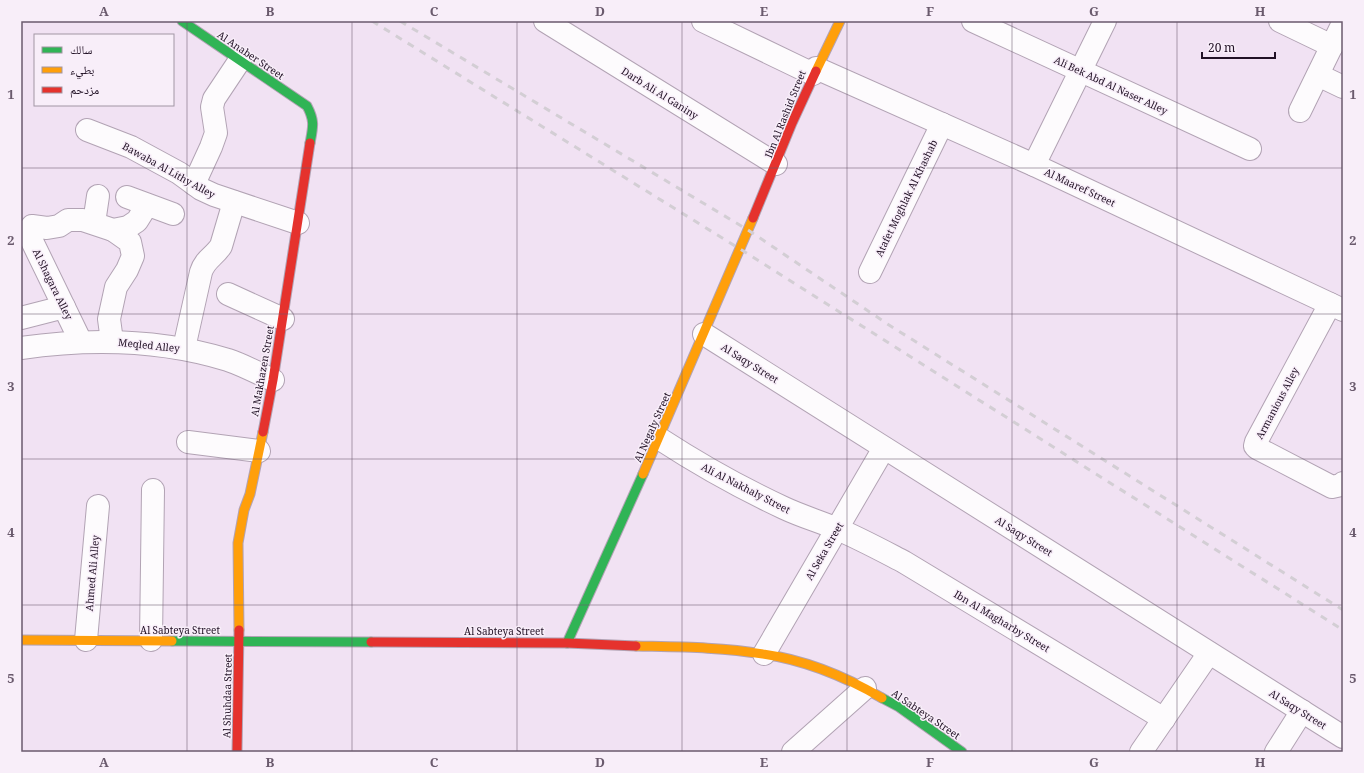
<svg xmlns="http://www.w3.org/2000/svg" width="1364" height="773" viewBox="0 0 1364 773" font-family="Georgia,'Noto Naskh Arabic',serif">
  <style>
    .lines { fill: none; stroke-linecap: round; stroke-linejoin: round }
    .street-casing { stroke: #b2a3b4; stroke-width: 24 }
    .fast-casing { stroke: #b2a3b4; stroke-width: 11 }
    .slow-casing { stroke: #b2a3b4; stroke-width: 11 }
    .jam-casing { stroke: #b2a3b4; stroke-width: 11 }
    .street { stroke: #fdfbfd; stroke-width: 22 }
    .fast { stroke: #30b455; stroke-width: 9 }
    .slow { stroke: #ff9f0a; stroke-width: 9 }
    .jam { stroke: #e5322d; stroke-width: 9 }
    .rail { stroke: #d3ced4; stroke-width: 3; stroke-dasharray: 7 7; stroke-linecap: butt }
    .grid { fill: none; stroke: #6a5a6d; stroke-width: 1; stroke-opacity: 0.55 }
    .labels { text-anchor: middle; stroke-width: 3; stroke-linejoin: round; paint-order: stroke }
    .street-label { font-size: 10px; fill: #211125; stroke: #f8eef9 }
    .neatline { fill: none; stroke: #6a5a6d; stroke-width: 1.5 }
    .grid-label { font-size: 13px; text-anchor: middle; font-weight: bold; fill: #6a5a6d }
  </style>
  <rect width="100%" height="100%" fill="#f1e2f3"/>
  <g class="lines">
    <defs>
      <g id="street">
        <path d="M 545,21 L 776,164"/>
        <path d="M 703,21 L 813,74"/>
        <path d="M 973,21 L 1250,149"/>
        <path d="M 1280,21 L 1332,46"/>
        <path d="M 816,68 L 1034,165 L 1343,310"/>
        <path d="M 1318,75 L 1343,87"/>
        <path d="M 1300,111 L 1343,23"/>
        <path d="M 87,130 L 131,147 L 179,173 L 201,189 L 214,195 L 298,223"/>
        <path d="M 1034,165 L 1105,21"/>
        <path d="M 194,184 L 211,147 L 216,133 L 212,107 L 214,99 L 240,60"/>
        <path d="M 127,197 L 173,214"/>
        <path d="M 94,223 L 98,196"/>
        <path d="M 870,272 L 942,124"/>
        <path d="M 228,294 L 283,319"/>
        <path d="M 1330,304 L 1256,442 L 1255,446 L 1257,448 L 1332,487 L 1341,485 L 1343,483"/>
        <path d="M 21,318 L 64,307"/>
        <path d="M 704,334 L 1343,737"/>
        <path d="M 112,341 L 109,319 L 116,287 L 127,270 L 133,256 L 130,242 L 113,230"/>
        <path d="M 81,342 L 30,237 L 29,230 L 32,226 L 47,228 L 59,226 L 68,220 L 83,220 L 113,230 L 128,227 L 137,221 L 147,205"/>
        <path d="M 21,348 C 91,338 160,339 228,360 C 243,365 258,373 273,380"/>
        <path d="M 184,348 L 201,272 C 205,259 214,257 221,246 L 234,202"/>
        <path d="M 660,439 C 700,465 741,488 784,508 C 801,516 818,521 835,528 C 859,538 881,550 904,562 L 1164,719"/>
        <path d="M 188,442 L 259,451"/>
        <path d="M 86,640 L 98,506"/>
        <path d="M 151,640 L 153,490"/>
        <path d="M 764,654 L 884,448"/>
        <path d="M 793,752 L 865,688"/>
        <path d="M 1141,752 L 1209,653"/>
        <path d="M 1276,752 L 1302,711"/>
      </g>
      <g id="fast">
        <path d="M 182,21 L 307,106 C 315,121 313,127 310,143"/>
        <path d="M 172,641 L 371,642"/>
        <path d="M 567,643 L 643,474"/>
        <path d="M 882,698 L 899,707 L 962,752"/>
      </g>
      <g id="slow">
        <path d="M 816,71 L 840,21"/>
        <path d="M 643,474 L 753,218"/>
        <path d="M 239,630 L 238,543 L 244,510 L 250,494 L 263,432"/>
        <path d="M 21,640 L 172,641"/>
        <path d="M 636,646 C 678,647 721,647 763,654 C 805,660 846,677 882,698"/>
      </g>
      <g id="jam">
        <path d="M 753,218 L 792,123 L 816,71"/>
        <path d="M 263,432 L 273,380 L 310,143"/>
        <path d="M 371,642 L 567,643 L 636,646"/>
        <path d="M 237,752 L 239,630"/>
      </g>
    </defs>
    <use href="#street" class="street-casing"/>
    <use href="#fast" class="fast-casing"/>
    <use href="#slow" class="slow-casing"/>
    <use href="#jam" class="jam-casing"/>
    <use href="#street" class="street"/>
    <use href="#fast" class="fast"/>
    <use href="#slow" class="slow"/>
    <use href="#jam" class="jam"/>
    <g class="rail">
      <path d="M 372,21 L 740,249 L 1343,630"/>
      <path d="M 400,21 L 748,230 L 889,325 L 1343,610"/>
    </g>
  </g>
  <path class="grid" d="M 187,21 L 187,752M 352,21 L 352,752M 517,21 L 517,752M 682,21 L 682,752M 847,21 L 847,752M 1012,21 L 1012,752M 1177,21 L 1177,752M 21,168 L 1343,168M 21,314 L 1343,314M 21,459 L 1343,459M 21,605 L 1343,605"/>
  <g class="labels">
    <g class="street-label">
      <text transform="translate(251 55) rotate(34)" y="4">Al Anaber Street</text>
      <text transform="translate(1111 85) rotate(25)" y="4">Ali Bek Abd Al Naser Alley</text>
      <text transform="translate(660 93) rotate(32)" y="4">Darb Ali Al Ganiny</text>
      <text transform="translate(785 114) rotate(-68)" y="4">Ibn Al Rashid Street</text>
      <text transform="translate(169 170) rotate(29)" y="4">Bawaba Al Lithy Alley</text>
      <text transform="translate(1080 187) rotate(25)" y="4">Al Maaref Street</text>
      <text transform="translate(906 198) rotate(-64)" y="4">Atafet Moghlak Al Khashab</text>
      <text transform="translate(53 284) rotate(64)" y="4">Al Shagara Alley</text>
      <text transform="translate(149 345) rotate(6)" y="4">Meqled Alley</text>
      <text transform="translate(750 363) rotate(32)" y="4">Al Saqy Street</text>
      <text transform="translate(262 371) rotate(-80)" y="4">Al Makhazen Street</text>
      <text transform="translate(1277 403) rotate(-62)" y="4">Armanious Alley</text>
      <text transform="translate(652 427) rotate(-66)" y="4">Al Negaly Street</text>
      <text transform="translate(746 488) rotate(27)" y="4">Ali Al Nakhaly Street</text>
      <text transform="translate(1024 536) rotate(32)" y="4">Al Saqy Street</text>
      <text transform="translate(824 551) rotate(-60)" y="4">Al Seka Street</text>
      <text transform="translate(92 573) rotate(-85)" y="4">Ahmed Ali Alley</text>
      <text transform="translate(1002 621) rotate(31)" y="4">Ibn Al Magharby Street</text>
      <text x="180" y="634">Al Sabteya Street</text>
      <text x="504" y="635">Al Sabteya Street</text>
      <text transform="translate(227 696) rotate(-89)" y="4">Al Shuhdaa Street</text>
      <text transform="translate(1298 709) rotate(32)" y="4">Al Saqy Street</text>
      <text transform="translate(926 714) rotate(34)" y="4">Al Sabteya Street</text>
    </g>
  </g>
  <rect width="1364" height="773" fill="none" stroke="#f8eef9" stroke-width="44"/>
  <rect x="34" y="34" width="140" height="72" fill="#f8eef9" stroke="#a296a4"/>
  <rect x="42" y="47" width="20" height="6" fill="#30b455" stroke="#a296a4"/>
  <text x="70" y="54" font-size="12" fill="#211125">سالك</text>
  <rect x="42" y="67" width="20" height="6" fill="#ff9f0a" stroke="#a296a4"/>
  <text x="70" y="74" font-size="12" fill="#211125">بطيء</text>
  <rect x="42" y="87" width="20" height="6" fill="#e5322d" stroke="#a296a4"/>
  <text x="70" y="94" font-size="12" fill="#211125">مزدحم</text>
  <path d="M1202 52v6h73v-6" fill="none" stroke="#211125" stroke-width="2"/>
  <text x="1208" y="52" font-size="12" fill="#211125" stroke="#f8eef9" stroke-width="3" paint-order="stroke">20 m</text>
  <rect x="22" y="22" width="1320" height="729" class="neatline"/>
  <g class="grid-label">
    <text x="104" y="16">A</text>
    <text x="270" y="16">B</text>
    <text x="434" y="16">C</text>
    <text x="600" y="16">D</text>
    <text x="764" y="16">E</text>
    <text x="930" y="16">F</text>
    <text x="1094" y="16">G</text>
    <text x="1260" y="16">H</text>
    <text x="11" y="99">1</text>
    <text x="1353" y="99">1</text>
    <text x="11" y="245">2</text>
    <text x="1353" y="245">2</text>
    <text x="11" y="391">3</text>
    <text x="1353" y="391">3</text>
    <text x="11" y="537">4</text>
    <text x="1353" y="537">4</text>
    <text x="11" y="683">5</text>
    <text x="1353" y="683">5</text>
    <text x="104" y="767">A</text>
    <text x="270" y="767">B</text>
    <text x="434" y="767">C</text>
    <text x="600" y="767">D</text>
    <text x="764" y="767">E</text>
    <text x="930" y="767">F</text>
    <text x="1094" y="767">G</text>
    <text x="1260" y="767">H</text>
  </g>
</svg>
